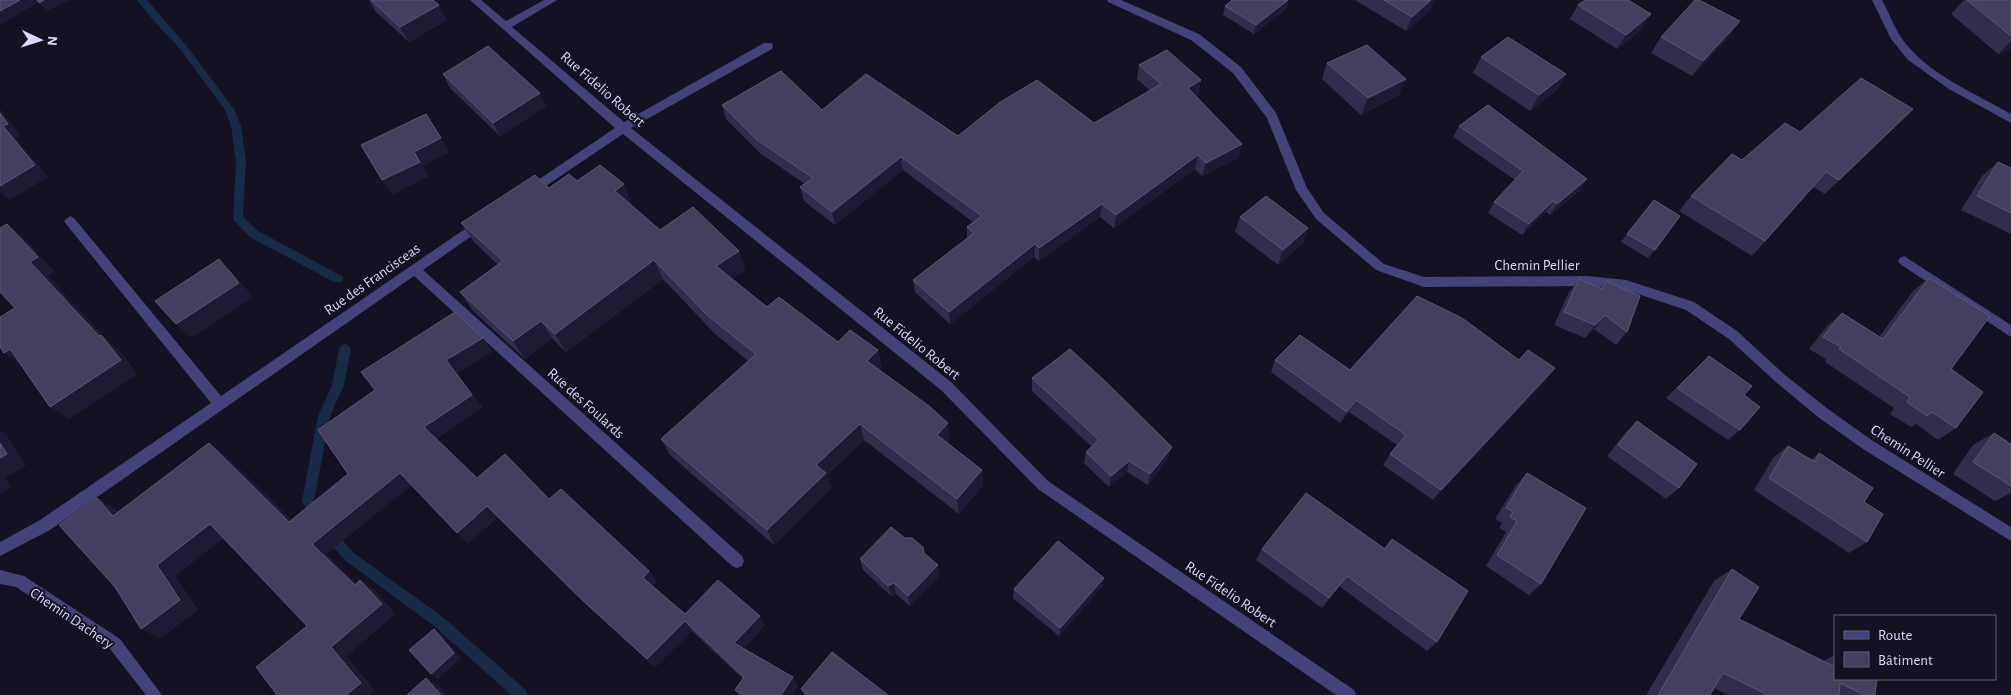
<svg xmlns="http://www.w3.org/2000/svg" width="2011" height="695" viewBox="0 0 2011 695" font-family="'Alegreya Sans',sans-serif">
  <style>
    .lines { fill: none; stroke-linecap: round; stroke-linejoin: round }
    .stream { fill: #172b46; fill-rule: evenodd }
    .minor { fill: #43437a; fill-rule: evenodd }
    .wall { fill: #322d4d }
    .shaded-wall { fill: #1e1a34 }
    .building { fill: #443f5f; stroke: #5b5778 }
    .labels { text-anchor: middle; stroke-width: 4; stroke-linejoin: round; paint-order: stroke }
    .street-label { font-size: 15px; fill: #dad7f9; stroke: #131122 }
  </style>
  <rect width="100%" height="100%" fill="#131122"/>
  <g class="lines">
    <g class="stream">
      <path d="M 137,0 L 147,0 L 186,45 L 234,109 L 241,126 L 246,161 L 243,217 L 258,231 L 342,276 L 343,279 L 342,282 L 334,282 L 250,237 L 234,221 L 233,218 L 236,161 L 231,126 L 225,110 L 180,49 L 154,21 Z"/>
      <path d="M 345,344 L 349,346 L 351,349 L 344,385 L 330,416 L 314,501 L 323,518 L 321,522 L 317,524 L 313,522 L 302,501 L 318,416 L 332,385 L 339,349 L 341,346 Z"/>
      <path d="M 328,527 L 332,529 L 354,553 L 444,618 L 526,690 L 528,695 L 511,695 L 434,626 L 346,561 L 324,537 L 322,533 L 324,529 Z"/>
    </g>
    <g class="minor">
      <path d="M 470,0 L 481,0 L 506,21 L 544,0 L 557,0 L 512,27 L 624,122 L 764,43 L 772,43 L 773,46 L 772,49 L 631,128 L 951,382 L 1048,481 L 1354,690 L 1356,695 L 1336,695 L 1038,489 L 941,390 L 623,134 L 534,194 L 526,194 L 524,191 L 526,188 L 615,128 Z"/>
      <path d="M 1107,0 L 1121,0 L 1199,34 L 1241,67 L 1276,113 L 1307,188 L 1324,213 L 1384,264 L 1424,277 L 1587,276 L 1626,280 L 1694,302 L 1737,331 L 1785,375 L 1828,409 L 1873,441 L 2011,527 L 2011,541 L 1863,449 L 1818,417 L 1777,383 L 1729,339 L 1686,310 L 1626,290 L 1587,286 L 1424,287 L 1376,270 L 1316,219 L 1296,190 L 1267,118 L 1233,73 L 1191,40 L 1108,2 Z"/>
      <path d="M 1872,0 L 1882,0 C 1890,14 1895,31 1906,44 C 1932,76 1976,94 2011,114 L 2011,123 L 1949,89 L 1908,60 L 1891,39 Z"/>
      <path d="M 70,216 L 74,218 L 221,396 L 478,220 L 486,220 L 488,223 L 486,226 L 423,270 L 742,556 L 744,561 L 742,566 L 737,568 L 732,566 L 414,276 L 50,530 L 0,556 L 0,542 L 40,520 L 211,403 L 66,224 L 64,221 Z"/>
      <path d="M 1904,256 L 2011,325 L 2011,337 L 1900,264 L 1898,261 L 1900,258 Z"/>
      <path d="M 0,570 L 24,576 L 120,639 L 162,695 L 146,695 L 110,649 L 16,587 L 0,584 Z"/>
    </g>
  </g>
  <g class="wall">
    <path d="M 369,0 L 433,0 L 447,20 L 409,42 L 375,11 Z"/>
    <path d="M 1288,0 L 1286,9 L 1254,34 L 1223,15 L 1225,6 Z"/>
    <path d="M 1355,0 L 1434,0 L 1430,11 L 1406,31 Z"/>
    <path d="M 1964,0 L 2011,0 L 2011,49 L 1998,54 L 1951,14 Z"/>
    <path d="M 1578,5 L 1642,29 L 1617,49 L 1570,19 Z"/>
    <path d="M 1740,21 L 1729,37 L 1692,76 L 1651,53 L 1661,37 Z"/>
    <path d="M 1481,57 L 1566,74 L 1557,90 L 1530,111 L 1473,73 Z"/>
    <path d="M 1327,63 L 1399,95 L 1361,115 L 1322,79 Z"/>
    <path d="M 1139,65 L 1201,80 L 1198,94 L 1196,96 L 1242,144 L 1238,158 L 1202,176 L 1195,169 L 1114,228 L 1100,217 L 1039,261 L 1034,257 L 950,324 L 915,292 L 913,280 L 967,239 L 967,227 L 973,222 L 903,170 L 835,225 L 804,201 L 800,187 L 805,184 L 760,153 L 726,119 L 722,105 L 822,110 L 958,136 L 1094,123 L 1150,91 L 1137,79 Z"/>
    <path d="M 443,74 L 546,106 L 500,136 L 450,88 Z"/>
    <path d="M 1898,124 L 1825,194 L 1813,187 L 1752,256 L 1679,211 L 1691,196 L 1742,160 L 1800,132 Z"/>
    <path d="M 1459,126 L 1580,190 L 1550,215 L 1546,212 L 1522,235 L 1488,213 L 1494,202 L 1515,180 L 1453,137 Z"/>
    <path d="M 1998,162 L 2011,168 L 2011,234 L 1961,210 L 1982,176 Z"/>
    <path d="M 577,181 L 632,204 L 631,205 L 660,230 L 739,251 L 745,270 L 732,279 L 767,307 L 838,342 L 878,350 L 881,367 L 879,370 L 950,439 L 947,443 L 982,470 L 983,485 L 959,514 L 864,440 L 827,475 L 831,488 L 774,545 L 670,455 L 661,439 L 748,361 L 714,333 L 663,279 L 566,352 L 552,338 L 525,359 L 473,311 L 460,292 L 498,265 L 474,242 L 461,223 L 549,188 Z"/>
    <path d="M 1654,200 L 1655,250 L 1648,258 L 1621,242 Z"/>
    <path d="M 1240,217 L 1308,228 L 1303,243 L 1278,265 L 1235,232 Z"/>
    <path d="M 1929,278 L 1951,369 L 1956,428 L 1938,440 L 1916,424 L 1911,427 L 1890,414 L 1894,408 L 1825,362 L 1826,359 L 1809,349 L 1827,326 L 1842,313 L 1879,337 L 1913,291 Z"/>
    <path d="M 1579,279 L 1600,288 L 1606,281 L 1627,332 L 1616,345 L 1594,329 L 1585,338 L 1554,325 L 1569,292 Z"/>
    <path d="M 493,351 L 457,373 L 482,407 L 436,439 L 477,478 L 549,499 L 657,581 L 653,586 L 685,614 L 765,625 L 744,648 L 798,685 L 791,695 L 739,695 L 735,690 L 743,679 L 692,631 L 655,667 L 588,606 L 498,517 L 468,543 L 411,485 L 326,554 L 356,583 L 360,580 L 374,590 L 395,614 L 346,656 L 375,691 L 307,626 L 223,537 L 175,576 L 198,610 L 160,638 L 97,498 L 116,510 L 118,512 L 225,455 L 291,520 L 348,474 L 318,430 Z"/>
    <path d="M 1709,356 L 1744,395 L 1740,430 L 1728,440 L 1666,398 Z"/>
    <path d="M 1275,360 L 1350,370 L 1519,360 L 1546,380 L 1433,500 L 1383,465 L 1390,454 L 1397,445 L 1349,412 L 1340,423 L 1271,372 Z"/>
    <path d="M 1032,378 L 1168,458 L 1148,485 L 1127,472 L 1109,487 L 1084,463 L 1086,452 L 1092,447 L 1032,391 Z"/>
    <path d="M 1637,421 L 1679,488 L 1666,499 L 1607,456 L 1626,432 Z"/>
    <path d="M 1994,433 L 2011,444 L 2011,493 L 1995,501 L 1953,474 L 1973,445 Z"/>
    <path d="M 1788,446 L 1811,460 L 1819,453 L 1864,502 L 1867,542 L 1849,553 L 1754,490 L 1773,458 Z"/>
    <path d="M 1527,473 L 1541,584 L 1529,595 L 1486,566 L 1506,532 L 1499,528 L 1502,523 L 1495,519 L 1516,485 Z"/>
    <path d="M 1392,539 L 1437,642 L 1427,651 L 1339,586 L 1322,608 L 1256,560 L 1262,549 L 1384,548 Z"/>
    <path d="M 924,553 L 940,575 L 910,606 L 896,594 L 891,596 L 863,570 L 860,559 Z"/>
    <path d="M 1732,569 L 1739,619 L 1824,662 L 1825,660 L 1835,655 L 1835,679 L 1875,695 L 1728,695 L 1714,688 L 1710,695 L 1646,695 L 1714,581 Z"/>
    <path d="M 1104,578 L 1102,587 L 1059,636 L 1013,598 L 1014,589 Z"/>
    <path d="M 801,689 L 888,695 L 804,695 Z"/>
  </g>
  <g class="shaded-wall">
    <path d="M 20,0 L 38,0 L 39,2 L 0,25 L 0,11 Z"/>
    <path d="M 44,0 L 70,0 L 47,11 L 39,3 Z"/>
    <path d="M 1288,0 L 1286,9 L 1254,34 L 1256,25 Z"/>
    <path d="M 1431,0 L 1434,0 L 1430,11 L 1406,31 L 1412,17 Z"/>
    <path d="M 439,5 L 447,20 L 409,42 L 400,27 Z"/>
    <path d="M 1651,14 L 1642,29 L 1617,49 L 1626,35 Z"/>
    <path d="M 1740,21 L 1729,37 L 1692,76 L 1703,61 Z"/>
    <path d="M 2011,41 L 2011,49 L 1998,54 Z"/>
    <path d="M 1566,74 L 1557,90 L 1530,111 L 1539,95 Z"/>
    <path d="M 1406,79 L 1399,95 L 1361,115 L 1368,98 Z"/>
    <path d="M 1201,80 L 1198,94 L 1186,102 L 1188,88 Z"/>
    <path d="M 540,93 L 546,106 L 500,136 L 493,123 Z"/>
    <path d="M 0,109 L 21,136 L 16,138 L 48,177 L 10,200 L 0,192 L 3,126 L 0,113 Z"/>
    <path d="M 1913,109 L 1898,124 L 1825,194 L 1839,180 Z"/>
    <path d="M 441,138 L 450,152 L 423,166 L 429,176 L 392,195 L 382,180 L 414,152 Z"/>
    <path d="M 1242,144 L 1238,158 L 1202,176 L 1206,163 Z"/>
    <path d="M 1198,155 L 1195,169 L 1114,228 L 1116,215 Z"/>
    <path d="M 901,157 L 903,170 L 835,225 L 832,212 Z"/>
    <path d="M 1587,179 L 1580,190 L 1550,215 L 1557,204 Z"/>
    <path d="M 624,184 L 632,204 L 624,211 L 615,191 Z"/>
    <path d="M 1553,201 L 1546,212 L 1522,235 L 1529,224 Z"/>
    <path d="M 1102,204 L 1100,217 L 1039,261 L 1039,248 Z"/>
    <path d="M 7,224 L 24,238 L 55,272 L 48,276 L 110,343 L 118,349 L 138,374 L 69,419 L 50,407 L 99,336 L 30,262 Z"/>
    <path d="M 1308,228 L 1303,243 L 1278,265 L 1283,250 Z"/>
    <path d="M 1035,244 L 1034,257 L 950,324 L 949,312 Z"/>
    <path d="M 739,251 L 745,270 L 723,285 L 716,266 Z"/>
    <path d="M 219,259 L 233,273 L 253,297 L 192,338 L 176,324 Z"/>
    <path d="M 654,260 L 663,279 L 566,352 L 555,334 Z"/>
    <path d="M 1605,315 L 1594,329 L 1585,338 L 1595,325 Z"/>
    <path d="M 541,321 L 552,338 L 525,359 L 513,341 Z"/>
    <path d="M 483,338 L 493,351 L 457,373 L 482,407 L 435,439 L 424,427 L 446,360 Z"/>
    <path d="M 10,349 L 23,366 L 4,353 Z"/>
    <path d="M 878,350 L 881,367 L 870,378 L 867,361 Z"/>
    <path d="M 1555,368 L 1546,380 L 1433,500 L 1441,490 Z"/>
    <path d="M 1356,400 L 1349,412 L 1340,423 L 1347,412 Z"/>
    <path d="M 948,423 L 950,439 L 938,451 L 937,435 Z"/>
    <path d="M 860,424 L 864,440 L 827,475 L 831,488 L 774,545 L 767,530 L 816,465 Z"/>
    <path d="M 0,430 L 7,435 L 26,466 L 5,478 L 11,487 L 0,494 Z"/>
    <path d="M 209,443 L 225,455 L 304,533 L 289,522 Z"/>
    <path d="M 1172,447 L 1168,458 L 1148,485 L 1150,474 Z"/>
    <path d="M 1129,461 L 1127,472 L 1109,487 L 1111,476 Z"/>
    <path d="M 982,470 L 983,485 L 959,514 L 957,499 Z"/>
    <path d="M 400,473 L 412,485 L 326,554 L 368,594 L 355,585 L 312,544 Z"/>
    <path d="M 97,498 L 116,510 L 131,527 L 113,516 Z"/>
    <path d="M 487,506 L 498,517 L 468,543 L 457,533 Z"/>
    <path d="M 210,524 L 227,535 L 175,576 L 198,610 L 160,638 L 141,629 L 157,565 Z"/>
    <path d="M 938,565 L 940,575 L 910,606 L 908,596 Z"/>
    <path d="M 649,571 L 657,581 L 651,588 L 643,578 Z"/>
    <path d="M 1104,578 L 1102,587 L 1059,636 L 1060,628 Z"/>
    <path d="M 360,580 L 374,590 L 395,614 L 346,656 L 375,691 L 370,695 L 346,695 L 331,647 Z"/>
    <path d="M 894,583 L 896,594 L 891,596 L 888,586 Z"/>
    <path d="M 760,616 L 765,625 L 740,652 L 734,643 Z"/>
    <path d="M 685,621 L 692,631 L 655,667 L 647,659 Z"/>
    <path d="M 434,629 L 441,634 L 461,658 L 438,679 L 431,674 Z"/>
    <path d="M 793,677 L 798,685 L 791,695 L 781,695 Z"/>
    <path d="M 426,678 L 440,686 L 447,695 L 441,695 Z"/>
  </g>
  <g class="building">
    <path d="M 0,0 L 20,0 L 0,11 Z"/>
    <path d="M 37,0 L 44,0 L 39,3 Z"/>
    <path d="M 371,0 L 433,0 L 439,5 L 400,27 Z"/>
    <path d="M 1232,0 L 1288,0 L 1256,25 L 1225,6 Z"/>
    <path d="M 1384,0 L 1431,0 L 1412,17 Z"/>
    <path d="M 1585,0 L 1628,0 L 1651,14 L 1626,35 L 1578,5 Z"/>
    <path d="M 1695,0 L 1699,0 L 1740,21 L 1703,61 L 1661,37 Z"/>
    <path d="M 1967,0 L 2011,0 L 2011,36 Z"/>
    <path d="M 1508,37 L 1566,74 L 1539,95 L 1481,57 Z"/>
    <path d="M 1367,45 L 1406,79 L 1368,98 L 1327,63 Z"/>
    <path d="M 488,46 L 540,93 L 493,123 L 443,74 Z"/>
    <path d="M 1167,50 L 1201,80 L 1188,88 L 1242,144 L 1206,163 L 1198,155 L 1116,215 L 1102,204 L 1039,248 L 1035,244 L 949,312 L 913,280 L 974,233 L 967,227 L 982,216 L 901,157 L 832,212 L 800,187 L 813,178 L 756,139 L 722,105 L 781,71 L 822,110 L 866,74 L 958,136 L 999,103 L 1037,80 L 1094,123 L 1161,84 L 1139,65 Z"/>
    <path d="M 1861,78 L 1913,109 L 1839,180 L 1826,172 L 1765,241 L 1691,196 L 1732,154 L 1742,160 L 1785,123 L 1800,132 Z"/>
    <path d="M 1488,105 L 1587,179 L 1557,204 L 1553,201 L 1529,224 L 1494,202 L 1523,171 L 1459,126 Z"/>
    <path d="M 0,113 L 8,124 L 3,126 L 35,165 L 0,186 Z"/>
    <path d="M 426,114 L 441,138 L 414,152 L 420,162 L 382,180 L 361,145 Z"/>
    <path d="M 1998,162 L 2011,168 L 2011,213 L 1977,196 Z"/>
    <path d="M 600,165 L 624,184 L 615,191 L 660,230 L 693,207 L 739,251 L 716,266 L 767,307 L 779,297 L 838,342 L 850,330 L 878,350 L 867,361 L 929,406 L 948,423 L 937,435 L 982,470 L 957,499 L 860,424 L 816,465 L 826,473 L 767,530 L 661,439 L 756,354 L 707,315 L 654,260 L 555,334 L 541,321 L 513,341 L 460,292 L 503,261 L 461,223 L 535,175 L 549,188 L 569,174 L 577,181 Z"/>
    <path d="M 1266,196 L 1308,228 L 1283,250 L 1240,217 Z"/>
    <path d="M 1654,200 L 1680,216 L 1655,250 L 1627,234 Z"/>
    <path d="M 7,224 L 38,257 L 30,262 L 99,336 L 101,335 L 121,360 L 50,407 L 10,349 L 4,353 L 0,347 L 0,317 L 15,308 L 0,292 L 0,228 Z"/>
    <path d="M 219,259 L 239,283 L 176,324 L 155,301 Z"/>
    <path d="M 1929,278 L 1990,316 L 1951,369 L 1983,392 L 1956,428 L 1932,412 L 1927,416 L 1907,402 L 1910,397 L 1839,349 L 1841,347 L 1823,337 L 1842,313 L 1883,339 Z"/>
    <path d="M 1579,279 L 1602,289 L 1606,281 L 1640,296 L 1627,332 L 1605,315 L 1595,325 L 1564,312 Z"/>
    <path d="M 1417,296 L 1462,318 L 1519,360 L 1528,350 L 1555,368 L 1441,490 L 1390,454 L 1406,435 L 1356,400 L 1347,412 L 1275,360 L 1300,335 L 1350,370 Z"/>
    <path d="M 455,312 L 483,338 L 446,360 L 472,395 L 424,427 L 477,478 L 505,454 L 549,499 L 561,489 L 649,571 L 643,578 L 685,614 L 718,580 L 760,616 L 734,643 L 793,677 L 781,695 L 744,695 L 735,690 L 744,677 L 685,621 L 647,659 L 579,597 L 487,506 L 457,533 L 400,473 L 312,544 L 355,585 L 360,580 L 382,604 L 331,647 L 361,683 L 346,695 L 277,695 L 256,667 L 307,626 L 210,524 L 157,565 L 180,600 L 141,629 L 115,587 L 59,525 L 97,498 L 113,516 L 209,443 L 289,522 L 348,474 L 318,430 L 375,390 L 361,372 Z"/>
    <path d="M 1070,349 L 1105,381 L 1172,447 L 1150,474 L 1129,461 L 1111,476 L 1086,452 L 1099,440 L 1032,378 Z"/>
    <path d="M 1709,356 L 1752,386 L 1744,395 L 1760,407 L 1740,430 L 1677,388 Z"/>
    <path d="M 1637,421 L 1697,464 L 1679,488 L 1618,445 Z"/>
    <path d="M 1994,433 L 2011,444 L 2011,486 L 1973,462 Z"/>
    <path d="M 0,443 L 7,454 L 0,458 Z"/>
    <path d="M 1788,446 L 1815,462 L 1819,453 L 1873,488 L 1864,502 L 1883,514 L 1867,542 L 1769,478 Z"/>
    <path d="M 1527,473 L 1586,508 L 1541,584 L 1497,555 L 1517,521 L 1510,517 L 1513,512 L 1506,508 Z"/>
    <path d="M 1306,493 L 1385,549 L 1392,539 L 1468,591 L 1437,642 L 1347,576 L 1329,598 L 1262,549 Z"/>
    <path d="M 891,527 L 905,538 L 912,538 L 923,547 L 924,553 L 938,565 L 908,596 L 894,583 L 888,586 L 860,559 Z"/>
    <path d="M 1058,541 L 1104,578 L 1060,628 L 1014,589 Z"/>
    <path d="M 1732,569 L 1759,587 L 1739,619 L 1835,667 L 1835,679 L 1877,679 L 1875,695 L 1865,695 L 1840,683 L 1839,695 L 1768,695 L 1723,673 L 1710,695 L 1658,695 Z"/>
    <path d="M 434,629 L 454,653 L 431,674 L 409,650 Z"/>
    <path d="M 832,652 L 888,695 L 808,695 L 801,689 Z"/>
    <path d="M 426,678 L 441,695 L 407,695 Z"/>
  </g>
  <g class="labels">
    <g class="street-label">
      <text transform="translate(603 89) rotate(41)" y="5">Rue Fidelio Robert</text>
      <text x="1537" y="270">Chemin Pellier</text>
      <text transform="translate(372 279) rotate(-35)" y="5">Rue des Francisceas</text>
      <text transform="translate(917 343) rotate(39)" y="5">Rue Fidelio Robert</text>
      <text transform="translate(586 403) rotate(42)" y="5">Rue des Foulards</text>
      <text transform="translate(1908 451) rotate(33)" y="5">Chemin Pellier</text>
      <text transform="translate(1231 594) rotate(34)" y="5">Rue Fidelio Robert</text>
      <text transform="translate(72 618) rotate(34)" y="5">Chemin Dachery</text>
    </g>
  </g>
  <rect x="1834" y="615" width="162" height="65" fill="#131122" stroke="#636078"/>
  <rect x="1844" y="631" width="25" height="8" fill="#43437a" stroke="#636078"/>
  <text x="1878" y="640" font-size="15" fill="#dad7f9">Route</text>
  <rect x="1844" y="652" width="25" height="15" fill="#443f5f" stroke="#636078"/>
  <text x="1878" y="665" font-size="15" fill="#dad7f9">Bâtiment</text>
  <g transform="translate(40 40) rotate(94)" stroke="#131122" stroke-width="4" paint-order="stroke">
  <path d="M0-4L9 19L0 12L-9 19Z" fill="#dad7f9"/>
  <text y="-8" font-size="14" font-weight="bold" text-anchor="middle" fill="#dad7f9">N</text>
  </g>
</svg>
